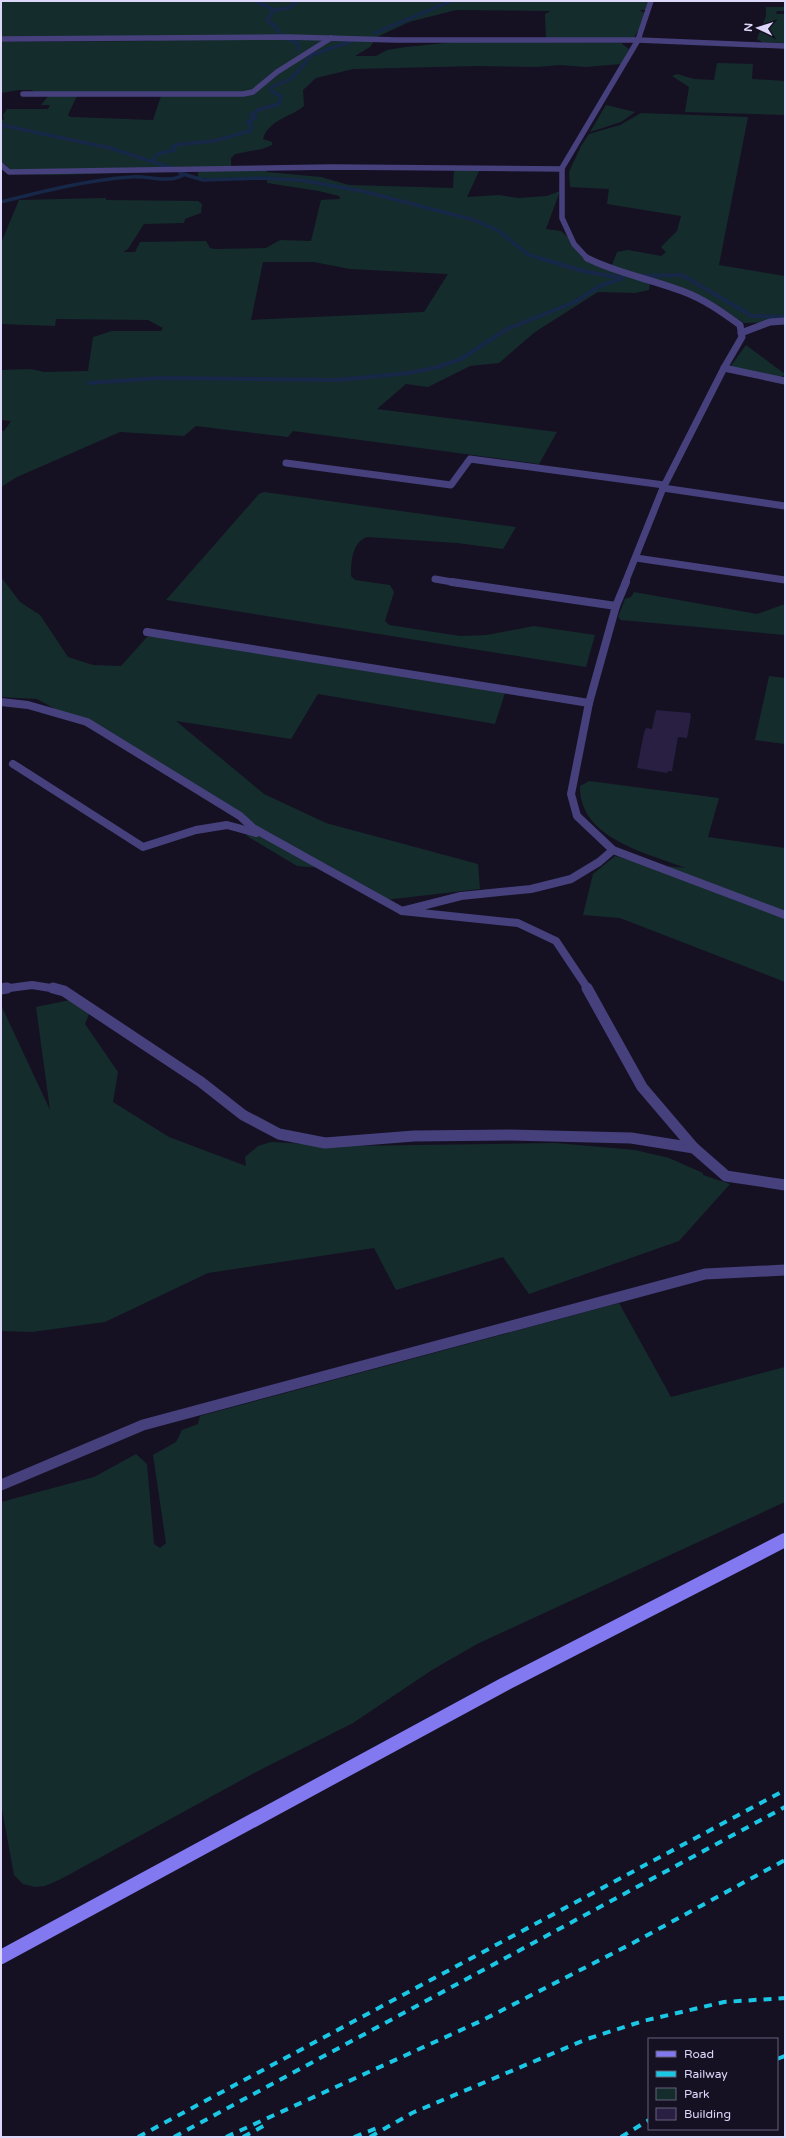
<svg xmlns="http://www.w3.org/2000/svg" width="786" height="2138" viewBox="0 0 786 2138" font-family="'Varela Round',sans-serif">
  <style>
    .green { fill: #152c2c; fill-rule: evenodd }
    .lines { fill: none; stroke-linecap: round; stroke-linejoin: round }
    .stream-far1 { stroke: #162748; stroke-width: 3.5 }
    .stream { stroke: #162748; stroke-width: 4 }
    .building { fill: #281f42 }
    .street-far3 { stroke: #46417d; stroke-width: 5.5 }
    .street-far2 { stroke: #46417d; stroke-width: 7 }
    .street-far1 { stroke: #46417d; stroke-width: 8 }
    .street { stroke: #46417d; stroke-width: 11 }
    .secondary { stroke: #8279f0; stroke-width: 14 }
    .rail { stroke: #1ac7e4; stroke-width: 4; stroke-dasharray: 8 7; stroke-linecap: butt }
  </style>
  <rect width="100%" height="100%" fill="#151123"/>
  <g class="green">
    <path d="M 1,1 L 649,1 L 646,10 L 639,10 L 644,13 L 642,24 L 634,38 L 546,38 L 545,14 L 551,11 L 456,10 L 409,22 L 377,37 L 370,47 L 355,56 L 376,56 L 387,50 L 406,47 L 455,42 L 621,43 L 629,49 L 621,64 L 586,67 L 560,65 L 537,67 L 477,66 L 353,69 L 316,78 L 303,90 L 304,106 C 291,117 268,120 263,139 L 272,142 L 272,145 L 262,149 L 235,154 L 231,158 L 231,169 L 267,169 L 267,172 L 321,177 L 349,185 L 453,188 L 454,169 L 480,169 L 467,197 L 499,195 L 518,198 L 547,196 L 560,191 L 546,229 L 561,231 L 569,238 L 576,250 L 592,263 L 650,283 L 649,290 L 635,293 L 598,292 L 535,332 L 499,363 L 470,366 L 428,387 L 406,384 L 377,409 L 557,432 L 539,464 L 293,431 L 288,437 L 196,426 L 184,436 L 120,432 L 17,477 L 1,487 L 1,431 L 4,431 L 11,421 L 1,420 L 1,370 L 31,369 L 44,372 L 88,371 L 93,337 L 112,331 L 161,331 L 163,328 L 148,320 L 56,319 L 55,326 L 1,324 L 1,243 L 19,200 L 106,198 L 106,200 L 198,201 L 202,204 L 201,213 L 185,219 L 184,223 L 144,224 L 128,249 L 123,252 L 135,252 L 140,242 L 206,241 L 210,248 L 215,249 L 266,248 L 280,240 L 311,241 L 321,200 L 340,199 L 339,196 L 319,191 L 267,183 L 267,178 L 198,178 L 198,170 L 59,175 L 12,174 L 6,165 L 1,163 L 1,119 L 4,120 L 3,115 L 7,109 L 48,109 L 50,105 L 41,105 L 48,96 L 77,96 L 68,115 L 70,117 L 153,120 L 161,96 L 35,92 L 31,90 L 19,90 L 1,93 L 1,42 L 154,41 L 148,38 L 1,37 ZM 263,262 L 314,262 L 350,269 L 448,274 L 424,312 L 251,320 Z"/>
    <path d="M 766,7 L 785,7 L 785,11 L 777,11 L 776,14 L 785,14 L 785,43 L 762,42 L 757,39 L 766,16 Z"/>
    <path d="M 717,63 L 753,64 L 752,79 L 785,81 L 785,115 L 685,112 L 689,87 L 672,76 L 677,74 L 694,79 L 714,80 Z"/>
    <path d="M 606,105 L 635,112 L 621,122 L 590,132 Z"/>
    <path d="M 641,113 L 748,117 L 719,265 L 785,276 L 785,322 L 744,323 L 717,305 L 612,265 L 617,252 L 628,250 L 661,256 L 666,252 L 661,247 L 677,231 L 681,216 L 607,204 L 609,189 L 570,187 L 569,172 L 581,146 L 589,134 L 620,125 Z"/>
    <path d="M 746,345 L 785,374 L 785,375 L 780,377 L 730,367 Z"/>
    <path d="M 264,492 L 516,527 L 503,549 L 457,543 L 367,537 C 352,542 351,562 351,576 L 355,580 L 390,585 L 394,592 L 385,621 L 389,625 L 460,636 L 487,635 L 534,626 L 595,635 L 586,667 L 166,600 L 259,494 Z"/>
    <path d="M 1,577 L 20,602 L 40,615 L 68,657 L 93,665 L 121,666 L 147,637 L 155,635 L 505,693 L 495,724 L 318,694 L 291,739 L 176,721 L 264,794 L 326,823 L 478,864 L 480,889 L 385,900 L 322,868 L 297,866 L 247,836 L 245,815 L 37,699 L 1,697 Z"/>
    <path d="M 634,592 L 757,614 L 785,604 L 785,635 L 621,620 L 618,617 L 625,599 L 631,597 Z"/>
    <path d="M 769,676 L 785,678 L 785,744 L 755,740 Z"/>
    <path d="M 589,781 L 719,798 L 708,837 L 785,848 L 785,982 L 620,918 L 583,915 L 593,874 L 615,856 L 644,864 L 686,868 C 648,853 579,839 580,786 Z"/>
    <path d="M 70,1000 L 89,1014 L 85,1024 L 118,1072 L 113,1102 L 169,1137 L 246,1166 L 245,1157 L 258,1146 L 271,1142 L 342,1146 L 556,1143 L 635,1150 L 669,1158 L 703,1173 L 703,1175 L 730,1184 L 679,1241 L 529,1294 L 503,1257 L 396,1290 L 374,1248 L 208,1273 L 105,1322 L 32,1332 L 1,1331 L 1,1005 L 50,1110 L 36,1007 Z"/>
    <path d="M 619,1303 L 671,1397 L 785,1367 L 785,1502 L 477,1644 L 432,1670 L 353,1723 L 258,1771 L 61,1879 L 45,1886 L 35,1887 L 23,1884 L 14,1875 L 1,1804 L 1,1502 L 94,1477 L 136,1454 L 147,1464 L 154,1544 L 160,1548 L 166,1543 L 153,1455 L 176,1442 L 182,1430 L 198,1424 L 200,1416 Z"/>
  </g>
  <g class="lines">
    <g class="stream-far1">
      <path d="M 255,1 L 274,10"/>
      <path d="M 375,33 L 451,1"/>
      <path d="M 280,36 L 276,27 L 267,20 L 274,10 L 289,8 L 297,1"/>
      <path d="M 285,38 L 298,43 L 298,50"/>
      <path d="M 1,125 L 110,148 L 175,169"/>
      <path d="M 153,161 L 157,154 L 175,150 L 173,147 L 175,145 L 214,141 L 250,131 L 252,126 L 247,122 L 256,118 L 251,115 L 258,110 L 279,104 L 281,96 L 271,91 L 272,87 L 291,79 L 312,55 L 358,39"/>
      <path d="M 180,173 L 203,180 L 262,178 L 300,180 L 362,191 L 474,220 L 499,231 L 527,254 L 542,259"/>
      <path d="M 1,202 C 44,191 87,180 131,177 C 148,175 169,184 183,175"/>
    </g>
    <g class="stream">
      <path d="M 539,258 L 583,271 L 622,278"/>
      <path d="M 642,276 L 682,275 L 752,316 L 785,317"/>
      <path d="M 89,383 L 160,378 L 338,380 L 409,373 L 438,367 L 461,359 L 507,329 L 575,302 L 600,286 L 623,278"/>
    </g>
  </g>
  <path class="building" d="M 656,710 L 690,713 L 691,716 L 687,738 L 678,737 L 672,771 L 668,771 L 667,773 L 637,768 L 644,733 L 646,728 L 652,729 Z"/>
  <g class="lines">
    <g class="street-far3">
      <path d="M 1,39 L 289,37 L 396,40 L 638,40 L 785,46"/>
      <path d="M 23,94 L 243,94 L 253,92 L 277,72 L 331,38"/>
      <path d="M 1,165 L 9,172 L 332,167 L 562,169"/>
      <path d="M 588,259 L 574,244 L 562,218 L 562,168 L 638,40 L 651,1"/>
    </g>
    <g class="street-far2">
      <path d="M 587,258 C 616,273 651,279 682,291 C 704,299 722,312 740,325 L 742,337 L 724,368 L 663,488 L 625,583"/>
      <path d="M 741,333 L 770,322 L 785,321"/>
      <path d="M 724,368 L 785,381"/>
      <path d="M 286,463 L 451,485 L 470,459 L 664,485"/>
      <path d="M 663,488 L 785,506"/>
      <path d="M 636,558 L 785,580"/>
      <path d="M 435,579 L 458,583"/>
    </g>
    <g class="street-far1">
      <path d="M 452,582 L 616,606"/>
      <path d="M 626,582 L 616,606 L 589,703 L 571,794 L 577,816 L 613,850 L 785,915"/>
      <path d="M 147,632 L 589,703"/>
      <path d="M 1,702 L 28,705 L 87,722 L 240,816 L 253,828 L 402,911"/>
      <path d="M 13,764 L 143,847 L 196,830 L 227,825 L 256,833"/>
      <path d="M 2,989 L 32,985 L 57,989"/>
      <path d="M 588,989 L 556,941 L 518,923 L 402,911 L 461,896 L 531,889 L 571,879 L 599,862 L 613,850"/>
    </g>
    <g class="street">
      <path d="M 53,988 L 64,991 L 201,1082 L 243,1115 L 279,1134 L 325,1143 L 414,1136 L 510,1135 L 631,1138 L 694,1148"/>
      <path d="M 587,988 L 642,1087 L 694,1148 L 726,1176 L 785,1185"/>
      <path d="M 1,989 L 7,988"/>
      <path d="M 1,1485 L 143,1425 L 705,1274 L 785,1270"/>
    </g>
    <path class="secondary" d="M 1,1957 L 503,1685 L 785,1540"/>
    <g class="rail">
      <path d="M 777,2059 L 785,2056"/>
      <path d="M 138,2137 L 785,1790"/>
      <path d="M 174,2137 L 785,1807"/>
      <path d="M 226,2137 L 483,2020 L 631,1944 L 785,1860"/>
      <path d="M 243,2137 L 269,2123"/>
      <path d="M 354,2137 L 377,2128"/>
      <path d="M 370,2137 L 412,2113 L 587,2039 L 643,2021 L 724,2002 L 785,1998"/>
      <path d="M 621,2137 L 649,2120"/>
    </g>
  </g>
  <rect width="786" height="2138" fill="none" stroke="#ddd7fa" stroke-width="4"/>
  <rect x="648" y="2038" width="130" height="92" fill="#151123" stroke="#656079"/>
  <rect x="656" y="2051" width="20" height="6" fill="#8279f0" stroke="#656079"/>
  <text x="684" y="2058" font-size="12" fill="#ddd7fa">Road</text>
  <rect x="656" y="2071" width="20" height="6" fill="#1ac7e4" stroke="#656079"/>
  <text x="684" y="2078" font-size="12" fill="#ddd7fa">Railway</text>
  <rect x="656" y="2088" width="20" height="12" fill="#152c2c" stroke="#656079"/>
  <text x="684" y="2098" font-size="12" fill="#ddd7fa">Park</text>
  <rect x="656" y="2108" width="20" height="12" fill="#281f42" stroke="#656079"/>
  <text x="684" y="2118" font-size="12" fill="#ddd7fa">Building</text>
  <g transform="translate(758 28) rotate(274)" stroke="#151123" stroke-width="3" paint-order="stroke">
  <path d="M0-3L7 15L0 10L-7 15Z" fill="#ddd7fa"/>
  <text y="-6" font-size="11" font-weight="bold" text-anchor="middle" fill="#ddd7fa">N</text>
  </g>
</svg>
